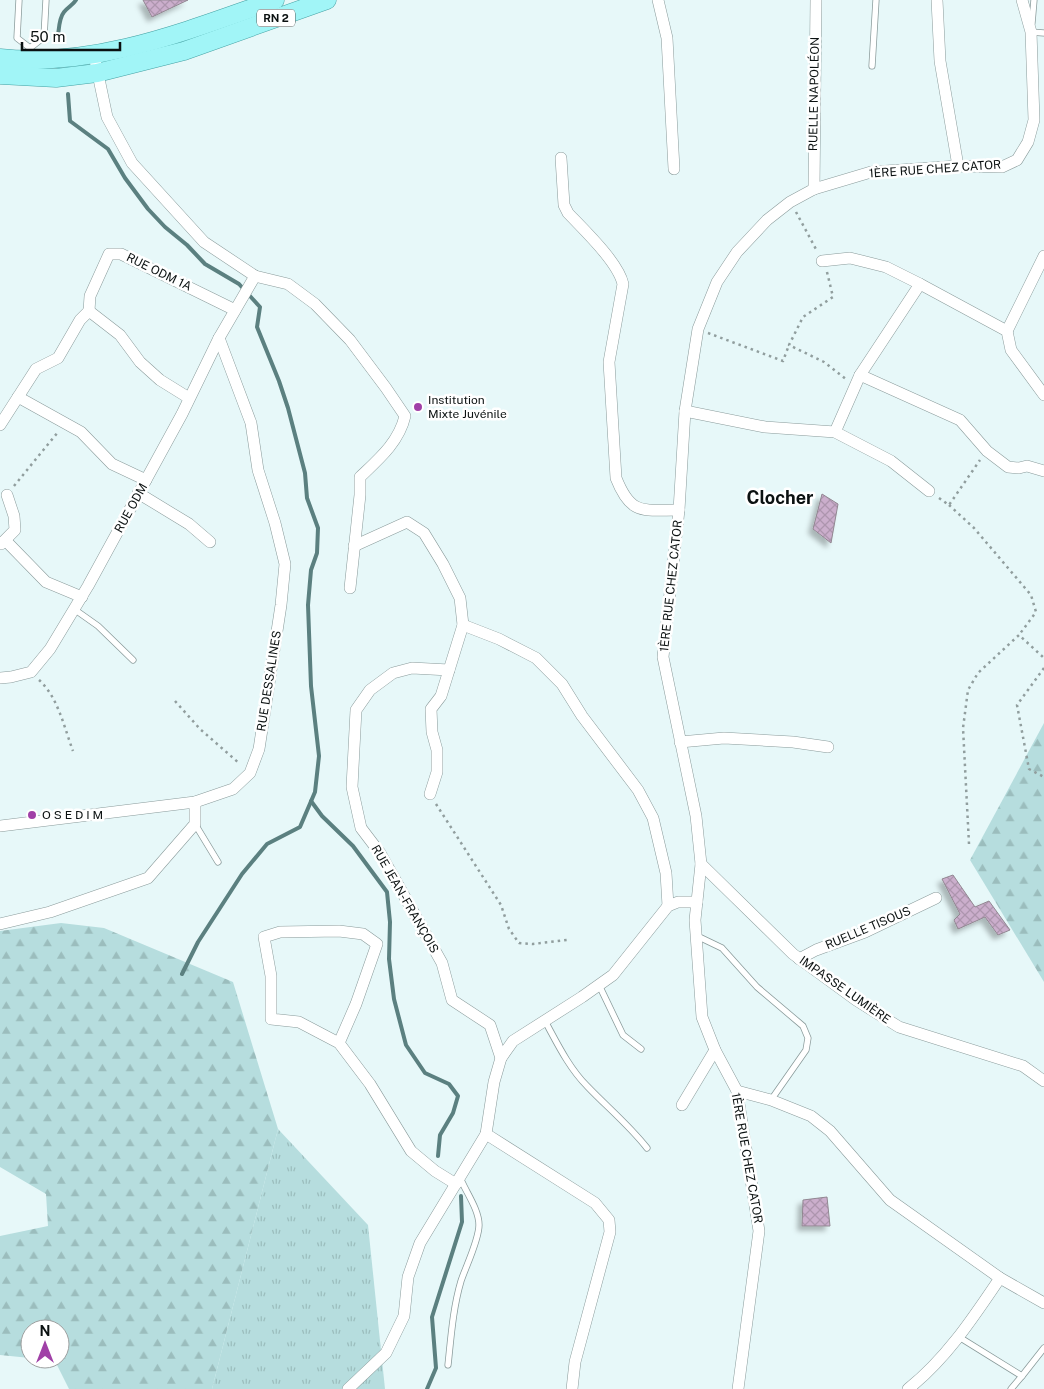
<svg xmlns="http://www.w3.org/2000/svg" width="1044" height="1389" viewBox="0 0 1044 1389" font-family="'Public Sans',sans-serif">
  <style>
    .grass { fill: url(#grass-tufts) }
    .forest { fill: url(#forest-firs) }
    .lines { fill: none; stroke-linecap: round; stroke-linejoin: round }
    .stream { stroke: #5b8080; stroke-width: 4 }
    .building { fill: url(#building-cross-hatch); stroke: #918791; filter: url(#shadow) }
    .lane-casing { stroke: #8a9b9b; stroke-width: 7 }
    .street-casing { stroke: #8a9b9b; stroke-width: 12 }
    .primary-casing { stroke: #44a1a3; stroke-width: 19 }
    .path { stroke: #919e9e; stroke-width: 2.5; stroke-dasharray: 2.5 4; stroke-linecap: butt }
    .lane { stroke: #fff; stroke-width: 5.5 }
    .street { stroke: #fff; stroke-width: 11 }
    .primary { stroke: #a1f5f7; stroke-width: 18 }
    .poi-dot { fill: #a040a7; stroke: #fff; stroke-width: 2 }
    .labels { text-anchor: middle; stroke-width: 5; stroke-linejoin: round; paint-order: stroke }
    .shield { fill: #fff; stroke: #545858; stroke-width: 1 }
    .shield-label { font-size: 11px; font-weight: bold; fill: #0b1111 }
    .street-label { font-size: 12px; fill: #0b1111; stroke: #fff }
    .poi-label { font-size: 12px; fill: #0b1111; stroke: #fff; text-anchor: start }
    .district-label { font-size: 18px; font-weight: bold; fill: #0b1111; stroke: #fff }
  </style>
  <defs>
    <pattern id="grass-tufts" width="24" height="20" patternUnits="userSpaceOnUse" patternTransform="scale(1.25)"><rect width="24" height="20" fill="#b6ddde"/><path d="M3 7l-1-3M5 7V3M7 7l1-3M15 17l-1-3M17 17v-4M19 17l1-3" fill="none" stroke="#9bbdbd"/></pattern>
    <pattern id="forest-firs" width="22" height="20" patternUnits="userSpaceOnUse" patternTransform="scale(1.25)"><rect width="22" height="20" fill="#b6ddde"/><path d="M5 1l3.5 6h-7zM16 11l3.5 6h-7z" fill="#9bbdbd"/></pattern>
    <pattern id="building-cross-hatch" width="8" height="8" patternUnits="userSpaceOnUse" patternTransform="scale(1.25)"><rect width="8" height="8" fill="#cbaecc"/><path d="M0 0l8 8M0 8l8-8" fill="none" stroke="#ad95ae"/></pattern>
    <filter id="shadow"><feDropShadow dx="-4.5" dy="4.5" stdDeviation="2.5" flood-color="#0004"/></filter>
  </defs>
  <rect width="100%" height="100%" fill="#e7f8f9"/>
  <path class="grass" d="M 278,1129 L 368,1225 L 385,1389 L 212,1389 Z"/>
  <g class="forest">
    <path d="M 1044,723 L 1044,982 L 970,860 Z"/>
    <path d="M 61,923 L 104,928 L 233,982 L 278,1129 L 212,1389 L 69,1389 L 56,1363 L 37,1359 L 60,1359 L 60,1329 L 30,1329 L 30,1358 L 0,1355 L 0,1236 L 48,1226 L 46,1194 L 0,1167 L 0,931 Z"/>
  </g>
  <g class="lines">
    <g class="stream">
      <path d="M 58,36 C 59,28 59,18 64,12 C 68,7 73,5 76,0"/>
      <path d="M 68,94 L 70,121 L 108,149 L 125,178 L 148,209 L 165,227 L 187,245 L 205,264 L 239,284 L 260,307 L 257,327 L 279,381 L 288,408 L 305,473 L 307,498 L 318,528 L 317,553 L 311,570 L 308,605 L 311,686 L 319,756 L 315,792 L 300,827 L 267,844 L 242,874 L 198,942 L 182,974"/>
      <path d="M 311,801 L 322,816 L 353,846 L 387,892 L 390,922 L 389,959 L 394,999 L 406,1045 L 425,1073 L 449,1084 L 458,1096 L 453,1113 L 440,1135 L 438,1156"/>
      <path d="M 427,1389 L 436,1368 L 432,1317 L 462,1222 L 461,1196"/>
    </g>
  </g>
  <g class="building">
    <path d="M 143,0 L 188,0 L 152,17 Z"/>
    <path d="M 822,494 L 838,504 L 831,543 L 813,529 Z"/>
    <path d="M 953,875 L 975,907 L 989,901 L 1010,930 L 998,935 L 985,917 L 958,929 L 954,920 L 960,914 L 942,879 Z"/>
    <path d="M 827,1197 L 830,1226 L 802,1226 L 803,1200 Z"/>
  </g>
  <g class="lines">
    <defs>
      <g id="lane">
        <path d="M 19,0 L 17,38 L 30,48"/>
        <path d="M 1032,23 L 1034,0"/>
        <path d="M 1031,32 L 1044,33"/>
        <path d="M 28,58 L 30,48 L 44,37 L 46,0"/>
        <path d="M 872,66 L 876,0"/>
        <path d="M 74,609 L 98,626 L 133,660"/>
        <path d="M 195,824 L 218,862"/>
        <path d="M 697,936 L 722,948 L 757,987 L 803,1026 L 808,1038 L 806,1050 L 771,1100"/>
        <path d="M 599,985 L 623,1035 L 641,1049"/>
        <path d="M 545,1021 C 557,1043 569,1068 587,1086 C 607,1107 629,1125 647,1148"/>
        <path d="M 959,1337 L 1022,1376 L 1011,1389"/>
        <path d="M 448,1365 C 451,1337 453,1308 461,1281 C 466,1266 479,1240 479,1225 C 479,1211 468,1195 462,1182 L 457,1184"/>
        <path d="M 1022,1376 L 1044,1348"/>
      </g>
      <g id="street">
        <path d="M 658,0 L 667,38 L 674,169"/>
        <path d="M 937,0 L 940,61 L 958,166"/>
        <path d="M 94,55 L 107,117 L 132,163 L 204,242 L 255,276 L 288,284 L 315,304 L 350,340 L 386,388 L 405,416 C 399,442 379,459 360,477 L 360,495 L 350,588"/>
        <path d="M 561,158 L 564,205 L 568,213 C 584,230 618,262 623,284 L 609,362 L 616,478 C 631,516 643,510 679,510"/>
        <path d="M 814,189 L 816,0"/>
        <path d="M 822,261 L 850,258 L 886,267 L 920,284 L 1007,331 L 1011,350 L 1044,395"/>
        <path d="M 89,311 L 90,296 L 109,254 L 121,254 L 235,310"/>
        <path d="M 1007,331 L 1044,256"/>
        <path d="M 860,375 L 960,420 L 987,451 L 1008,467 L 1019,468 L 1027,466 L 1044,471"/>
        <path d="M 18,397 L 81,432 L 112,464 L 146,480"/>
        <path d="M 685,411 L 765,427 L 835,432 L 891,461 L 929,491"/>
        <path d="M 0,425 L 36,369 L 58,358 L 80,320 L 89,311 L 120,335 L 140,362 L 160,380 L 189,398"/>
        <path d="M 835,432 L 860,375 L 920,284"/>
        <path d="M 138,493 L 189,524 L 210,542"/>
        <path d="M 6,541 L 46,582 L 82,597"/>
        <path d="M 1,544 L 15,530 L 14,516 L 7,495"/>
        <path d="M 354,546 L 407,522 L 424,533 L 443,564 L 460,598 L 463,625 L 441,696 L 431,709 L 432,732 L 437,750 L 437,772 L 430,794"/>
        <path d="M 463,625 L 499,639 L 536,658 L 562,684 L 582,716 L 638,790 L 653,818 L 666,873 L 668,906"/>
        <path d="M 449,670 L 412,668 L 393,673 L 370,690 L 356,710 L 352,787 L 361,828 L 380,853 L 442,963 L 452,1000 L 490,1025 L 501,1058"/>
        <path d="M 0,678 L 11,677 L 31,672 L 50,649 L 88,586 L 182,414 L 219,338 L 255,276"/>
        <path d="M 680,742 L 724,738 L 793,742 L 828,747"/>
        <path d="M 0,826 L 195,802 L 233,789 L 250,773 L 259,749 L 281,605 L 285,564 L 275,523 L 258,470 L 251,423 L 219,338"/>
        <path d="M 701,864 L 793,954 L 856,1000 L 899,1027 L 1023,1066 L 1044,1081"/>
        <path d="M 0,924 L 50,912 L 148,878 L 195,824 L 195,802"/>
        <path d="M 799,959 L 816,950 L 865,932 L 936,898"/>
        <path d="M 339,1043 L 356,1004 L 377,944 L 363,934 L 339,931 L 280,932 L 264,937 L 271,976 L 271,1019 L 299,1022 L 339,1043 L 370,1084 L 411,1151 L 435,1171 L 456,1184"/>
        <path d="M 737,1091 L 771,1100 L 811,1116 L 830,1131 L 890,1200 L 1000,1278 L 1044,1303"/>
        <path d="M 682,1105 L 715,1050"/>
        <path d="M 486,1134 L 595,1203 L 609,1220 L 610,1232 L 575,1362 L 572,1389"/>
        <path d="M 348,1389 L 386,1353 L 404,1316 L 408,1277 L 420,1243 L 486,1134 L 494,1082 L 501,1058 L 513,1041 L 582,997 L 613,975 L 668,906 L 678,902 L 697,902"/>
        <path d="M 738,1389 L 759,1231 L 737,1091 L 715,1050 L 702,1017 L 695,920 L 701,864 L 696,816 L 663,657 L 679,510 L 685,411 L 698,329 L 717,282 L 737,252 L 767,220 L 790,202 L 814,189 L 871,172 L 958,166 L 1002,167 L 1017,160 L 1028,142 L 1034,120 L 1031,32 L 1022,0"/>
        <path d="M 908,1389 C 946,1359 973,1318 1000,1278"/>
      </g>
      <g id="primary">
        <path d="M 0,58 C 95,68 186,31 275,0"/>
        <path d="M 0,75 L 56,78 L 97,73 L 184,51 L 327,0"/>
      </g>
    </defs>
    <use href="#lane" class="lane-casing"/>
    <use href="#street" class="street-casing"/>
    <use href="#primary" class="primary-casing"/>
    <g class="path">
      <path d="M 796,212 L 817,251"/>
      <path d="M 827,272 L 833,297 L 803,317 L 789,345 L 824,362 L 847,380"/>
      <path d="M 708,333 L 783,361 L 789,345"/>
      <path d="M 14,486 L 58,432"/>
      <path d="M 939,498 L 949,505 L 980,460"/>
      <path d="M 949,505 L 974,528 L 1031,595 L 1036,612 L 1019,635"/>
      <path d="M 1044,668 L 1017,705 L 1029,769 L 1044,777"/>
      <path d="M 39,680 C 58,697 64,727 73,751"/>
      <path d="M 175,701 L 200,729 L 240,764"/>
      <path d="M 436,804 L 501,905 L 509,929 L 519,943 L 533,944 L 567,940"/>
      <path d="M 969,844 L 963,728 L 968,690 L 978,673 L 1019,635 L 1044,658"/>
    </g>
    <use href="#lane" class="lane"/>
    <use href="#street" class="street"/>
    <use href="#primary" class="primary"/>
  </g>
  <g class="poi-dot">
    <circle cx="418" cy="407" r="5"/>
    <circle cx="32" cy="815" r="5"/>
  </g>
  <g class="labels">
    <rect class="shield" x="257" y="9.5" width="38" height="17" rx="4"/>
    <g class="shield-label">
      <text x="276" y="22">RN 2</text>
    </g>
    <g class="street-label">
      <text transform="translate(814 94) rotate(-89)" y="4">RUELLE NAPOLÉON</text>
      <text transform="translate(935 169) rotate(-4)" y="4">1ÈRE RUE CHEZ CATOR</text>
      <text transform="translate(159 272) rotate(26)" y="4">RUE ODM 1A</text>
      <text transform="translate(131 508) rotate(-61)" y="4">RUE ODM</text>
      <text transform="translate(671 586) rotate(-84)" y="4">1ÈRE RUE CHEZ CATOR</text>
      <text transform="translate(269 681) rotate(-81)" y="4">RUE DESSALINES</text>
      <text transform="translate(405 899) rotate(60)" y="4">RUE JEAN-FRANÇOIS</text>
      <text transform="translate(868 928) rotate(-23)" y="4">RUELLE TISOUS</text>
      <text transform="translate(845 990) rotate(35)" y="4">IMPASSE LUMIÈRE</text>
      <text transform="translate(747 1158) rotate(80)" y="4">1ÈRE RUE CHEZ CATOR</text>
    </g>
    <g class="poi-label">
      <text x="428" y="404">Institution<tspan x="428" dy="14">Mixte Juvénile</tspan></text>
      <text x="42" y="819">O S E D I M</text>
    </g>
    <g class="district-label">
      <text x="780" y="504">Clocher</text>
    </g>
  </g>
  <g transform="translate(45 1344)"><circle r="24" fill="#ffffff" stroke="#9da0a0"/>
  <path d="M0-4L9 19L0 12L-9 19Z" fill="#a040a7"/>
  <text y="-8" font-size="14" font-weight="bold" text-anchor="middle" fill="#0b1111">N</text>
  </g>
  <path d="M22 42v8h98v-8" fill="none" stroke="#0b1111" stroke-width="2.5"/>
  <text x="30" y="42" font-size="15" fill="#0b1111" stroke="#ffffff" stroke-width="4" paint-order="stroke">50 m</text>
</svg>
